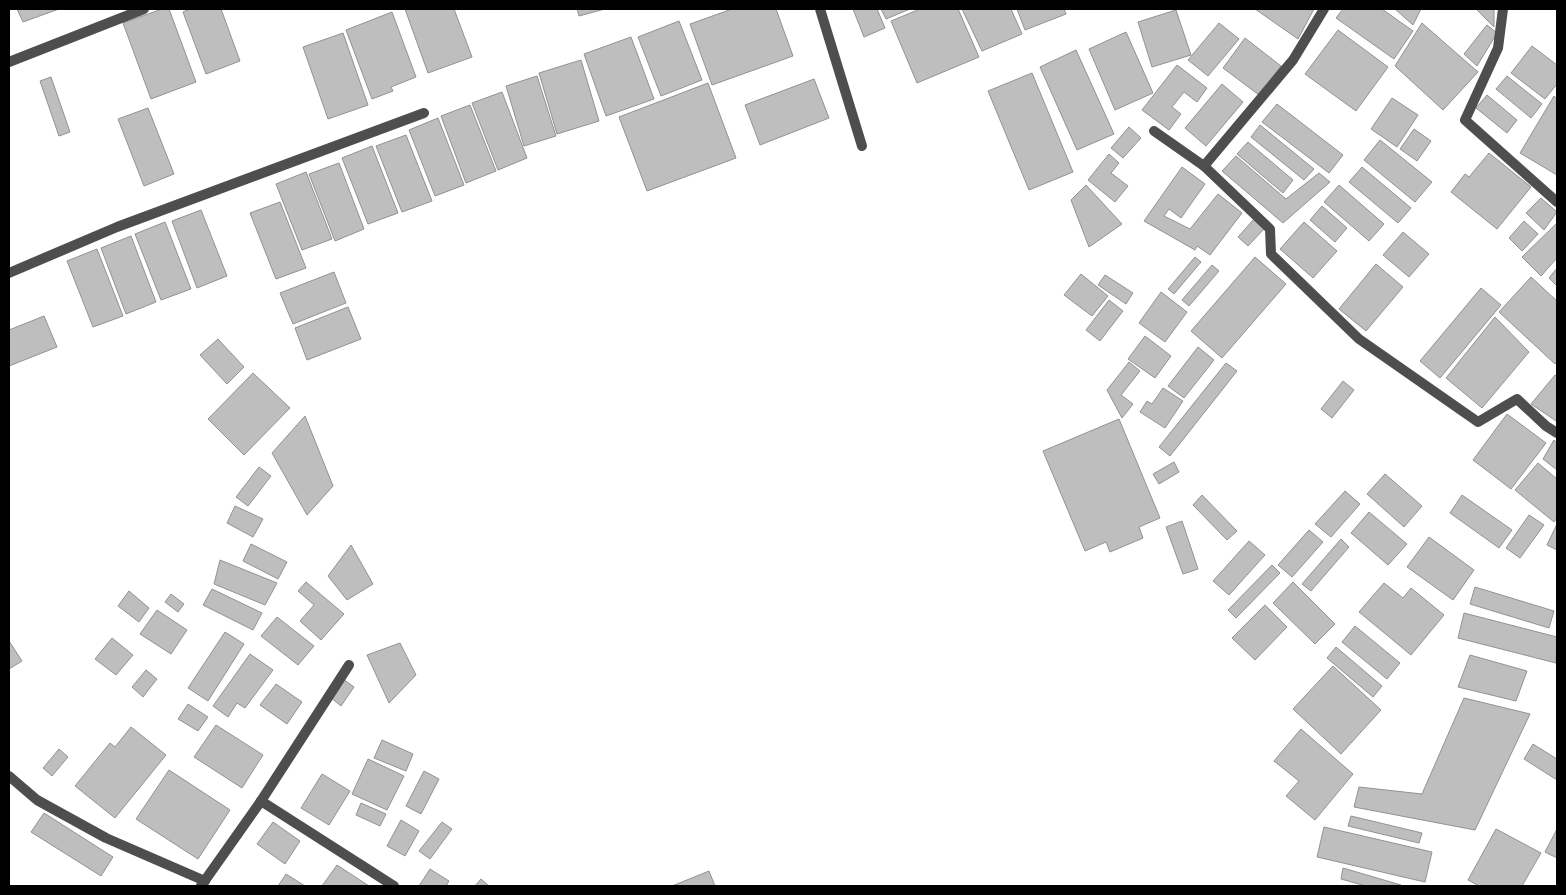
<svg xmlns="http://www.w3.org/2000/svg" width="1566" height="895" viewBox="0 0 1566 895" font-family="Lato,sans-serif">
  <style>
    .building { fill: #bebebe; stroke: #929292 }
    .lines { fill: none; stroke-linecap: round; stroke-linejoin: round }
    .minor { stroke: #4e4e4e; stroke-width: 10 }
  </style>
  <rect width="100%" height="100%" fill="#fff"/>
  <g class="building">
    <path d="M 17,9 L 59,9 L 23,22 Z"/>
    <path d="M 162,9 L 169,9 L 196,82 L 151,99 L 123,23 Z"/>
    <path d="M 190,9 L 221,9 L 240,61 L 206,74 L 183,12 Z"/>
    <path d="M 405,9 L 454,9 L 472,57 L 428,73 Z"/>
    <path d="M 577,9 L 605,9 L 579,16 Z"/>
    <path d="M 732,9 L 776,9 L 793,56 L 712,85 L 690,24 Z"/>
    <path d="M 853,9 L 877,9 L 885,28 L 864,37 Z"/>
    <path d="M 881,9 L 910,9 L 886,19 Z"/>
    <path d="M 920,9 L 958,9 L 979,57 L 917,83 L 891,21 Z"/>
    <path d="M 962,9 L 1011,9 L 1022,34 L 982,51 Z"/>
    <path d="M 1017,9 L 1064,9 L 1066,14 L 1025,30 Z"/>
    <path d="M 1255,9 L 1314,9 L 1298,39 Z"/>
    <path d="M 1343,9 L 1382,9 L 1413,31 L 1394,59 L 1336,18 Z"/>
    <path d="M 1395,9 L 1421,9 L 1413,25 Z"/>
    <path d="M 1476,9 L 1494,9 L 1494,27 Z"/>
    <path d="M 1176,10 L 1191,55 L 1152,67 L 1138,22 Z"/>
    <path d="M 392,12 L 416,77 L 391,87 L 393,91 L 372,99 L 346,30 Z"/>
    <path d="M 679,21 L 702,80 L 661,96 L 638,37 Z"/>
    <path d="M 1219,23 L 1239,39 L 1208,76 L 1188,60 Z"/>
    <path d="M 1422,23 L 1478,72 L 1443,110 L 1395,66 Z"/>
    <path d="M 1487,25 L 1497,33 L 1477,66 L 1464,54 Z"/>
    <path d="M 1338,30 L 1388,67 L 1356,111 L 1305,74 Z"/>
    <path d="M 1126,32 L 1153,93 L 1115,110 L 1089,49 Z"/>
    <path d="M 343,33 L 368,105 L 328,119 L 303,47 Z"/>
    <path d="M 631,37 L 654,99 L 606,116 L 584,54 Z"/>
    <path d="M 1245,38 L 1281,66 L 1259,95 L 1223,68 Z"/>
    <path d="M 1532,46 L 1557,65 L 1557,84 L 1545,99 L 1511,73 Z"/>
    <path d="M 1076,50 L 1114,134 L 1077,150 L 1040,67 Z"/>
    <path d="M 581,60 L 599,121 L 557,134 L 539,73 Z"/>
    <path d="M 1177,65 L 1207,88 L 1197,102 L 1184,92 L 1172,107 L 1181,114 L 1169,130 L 1142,110 Z"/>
    <path d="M 1032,73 L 1073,172 L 1029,190 L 988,91 Z"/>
    <path d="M 537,76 L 556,136 L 524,146 L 506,86 Z"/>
    <path d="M 1507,76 L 1542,104 L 1531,118 L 1496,89 Z"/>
    <path d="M 51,77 L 70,132 L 59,136 L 40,81 Z"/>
    <path d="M 814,79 L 829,118 L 760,145 L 745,105 Z"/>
    <path d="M 708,83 L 736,158 L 647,191 L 619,117 Z"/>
    <path d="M 1222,84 L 1243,102 L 1206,146 L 1185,128 Z"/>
    <path d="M 502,92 L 527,158 L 498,170 L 472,103 Z"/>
    <path d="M 1487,95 L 1517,120 L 1507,133 L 1476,108 Z"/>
    <path d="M 1554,96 L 1557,99 L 1557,175 L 1520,153 Z"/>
    <path d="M 1392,98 L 1418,115 L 1397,147 L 1371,129 Z"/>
    <path d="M 1277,104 L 1343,155 L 1329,173 L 1262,122 Z"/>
    <path d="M 470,105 L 496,171 L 466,183 L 441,116 Z"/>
    <path d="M 148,108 L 174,174 L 144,186 L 118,119 Z"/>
    <path d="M 438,118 L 464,185 L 435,196 L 409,130 Z"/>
    <path d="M 1260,125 L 1314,169 L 1304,180 L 1251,137 Z"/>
    <path d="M 1129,127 L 1141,138 L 1123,158 L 1111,148 Z"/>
    <path d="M 1414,129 L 1431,141 L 1417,161 L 1400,149 Z"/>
    <path d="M 406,135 L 432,201 L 402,212 L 376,146 Z"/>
    <path d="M 1380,140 L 1432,182 L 1415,202 L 1364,160 Z"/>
    <path d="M 1248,142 L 1293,180 L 1283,193 L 1237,154 Z"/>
    <path d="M 372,146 L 398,213 L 368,224 L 342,158 Z"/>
    <path d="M 1489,153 L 1531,187 L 1497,229 L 1451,192 L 1465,174 L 1469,177 Z"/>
    <path d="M 1109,154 L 1119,163 L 1111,173 L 1128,186 L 1115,202 L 1088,180 Z"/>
    <path d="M 1236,156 L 1286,199 L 1319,173 L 1330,182 L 1283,223 L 1222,171 Z"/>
    <path d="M 339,163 L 364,229 L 335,241 L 309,174 Z"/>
    <path d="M 1182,167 L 1205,184 L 1181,218 L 1169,209 L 1164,216 L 1190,229 L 1218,194 L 1242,213 L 1210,255 L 1197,246 L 1195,250 L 1144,221 Z"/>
    <path d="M 1362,167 L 1411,208 L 1398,223 L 1349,182 Z"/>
    <path d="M 306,172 L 332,239 L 302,250 L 276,184 Z"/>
    <path d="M 1086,185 L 1122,224 L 1089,247 L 1071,200 Z"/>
    <path d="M 1339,185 L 1384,224 L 1369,241 L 1324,202 Z"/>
    <path d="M 1541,198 L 1557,212 L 1544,230 L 1526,213 Z"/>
    <path d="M 280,202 L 306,268 L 276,279 L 250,213 Z"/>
    <path d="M 1322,206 L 1347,228 L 1335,242 L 1310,220 Z"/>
    <path d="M 201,210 L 227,276 L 197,288 L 172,221 Z"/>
    <path d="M 1254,219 L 1265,228 L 1248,246 L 1238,237 Z"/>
    <path d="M 1524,221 L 1538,234 L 1522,251 L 1509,238 Z"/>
    <path d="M 165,222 L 191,289 L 161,300 L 135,234 Z"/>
    <path d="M 1304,222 L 1337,251 L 1313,278 L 1280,249 Z"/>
    <path d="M 1557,223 L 1557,258 L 1541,276 L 1522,257 Z"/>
    <path d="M 1403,232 L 1429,254 L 1409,277 L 1383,255 Z"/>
    <path d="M 131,236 L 156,302 L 126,314 L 101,248 Z"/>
    <path d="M 97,249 L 123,316 L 93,327 L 67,261 Z"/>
    <path d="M 1195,257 L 1201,262 L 1174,294 L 1168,289 Z"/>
    <path d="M 1255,257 L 1286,284 L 1222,358 L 1191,331 Z"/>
    <path d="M 1376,264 L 1403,287 L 1366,331 L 1339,309 Z"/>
    <path d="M 1212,265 L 1219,271 L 1189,306 L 1182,300 Z"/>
    <path d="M 1557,268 L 1557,286 L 1549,278 Z"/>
    <path d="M 334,272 L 346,303 L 293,324 L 280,293 Z"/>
    <path d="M 1081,274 L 1108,296 L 1092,316 L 1064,295 Z"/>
    <path d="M 1105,275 L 1133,293 L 1126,304 L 1098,285 Z"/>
    <path d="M 1531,277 L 1557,301 L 1557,362 L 1555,364 L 1499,312 Z"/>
    <path d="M 1481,288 L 1501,305 L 1440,378 L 1420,361 Z"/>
    <path d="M 1161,292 L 1187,312 L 1165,342 L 1139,323 Z"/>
    <path d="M 1109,300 L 1123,311 L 1100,341 L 1086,330 Z"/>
    <path d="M 348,307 L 361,339 L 307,360 L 295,328 Z"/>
    <path d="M 44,316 L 57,347 L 9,366 L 9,330 Z"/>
    <path d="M 1495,317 L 1529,352 L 1482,408 L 1446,378 Z"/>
    <path d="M 1145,336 L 1171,356 L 1155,378 L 1128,359 Z"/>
    <path d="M 218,339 L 244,367 L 227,384 L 200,355 Z"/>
    <path d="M 1198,347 L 1214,360 L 1184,398 L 1168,386 Z"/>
    <path d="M 1129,362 L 1140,371 L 1121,395 L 1133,404 L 1122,418 L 1107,390 Z"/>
    <path d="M 1226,363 L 1237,371 L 1170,456 L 1159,447 Z"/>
    <path d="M 253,373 L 290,408 L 244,455 L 208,419 Z"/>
    <path d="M 1555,375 L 1557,377 L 1557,419 L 1556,421 L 1531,404 Z"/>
    <path d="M 1343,381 L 1354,390 L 1332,418 L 1321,409 Z"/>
    <path d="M 1163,388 L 1183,401 L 1165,428 L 1140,412 L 1147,401 L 1152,404 Z"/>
    <path d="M 1507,414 L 1546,443 L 1511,489 L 1473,460 Z"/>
    <path d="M 305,416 L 333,486 L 307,515 L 272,453 Z"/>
    <path d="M 1119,419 L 1160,518 L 1139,527 L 1143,538 L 1110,552 L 1106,542 L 1085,551 L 1043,451 Z"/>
    <path d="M 1554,440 L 1557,443 L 1557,470 L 1543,459 Z"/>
    <path d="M 1174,462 L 1179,472 L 1159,484 L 1153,474 Z"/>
    <path d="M 1538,463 L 1557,479 L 1557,518 L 1554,522 L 1515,490 Z"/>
    <path d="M 259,467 L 271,476 L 248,506 L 236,497 Z"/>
    <path d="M 1385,474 L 1422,506 L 1404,527 L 1367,494 Z"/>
    <path d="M 1345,491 L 1360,504 L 1331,537 L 1315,524 Z"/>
    <path d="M 1202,495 L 1237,531 L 1227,540 L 1193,505 Z"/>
    <path d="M 1462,495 L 1512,530 L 1499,548 L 1450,513 Z"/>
    <path d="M 235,506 L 263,519 L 253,537 L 227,523 Z"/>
    <path d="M 1369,512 L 1407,544 L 1388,565 L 1351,533 Z"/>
    <path d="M 1529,515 L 1544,525 L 1520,558 L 1506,548 Z"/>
    <path d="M 1182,521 L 1198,569 L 1183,574 L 1166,527 Z"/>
    <path d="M 1557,524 L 1557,550 L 1547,545 Z"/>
    <path d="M 1309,530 L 1323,542 L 1292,577 L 1278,565 Z"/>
    <path d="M 1429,537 L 1474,570 L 1453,600 L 1407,567 Z"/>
    <path d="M 1341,539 L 1349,547 L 1311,591 L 1302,584 Z"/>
    <path d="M 1249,541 L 1265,555 L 1229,595 L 1213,581 Z"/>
    <path d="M 251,544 L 287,562 L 278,579 L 243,561 Z"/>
    <path d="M 351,545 L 373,584 L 347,600 L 328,576 Z"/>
    <path d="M 220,560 L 277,583 L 265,605 L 214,584 Z"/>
    <path d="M 1272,565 L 1280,573 L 1236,618 L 1228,610 Z"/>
    <path d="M 306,582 L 344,614 L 321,640 L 300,621 L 314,605 L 298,591 Z"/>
    <path d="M 1293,582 L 1335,624 L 1315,644 L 1273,603 Z"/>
    <path d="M 1384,583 L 1403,598 L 1411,588 L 1444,615 L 1411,655 L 1359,612 Z"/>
    <path d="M 1475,587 L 1554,611 L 1549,628 L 1470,604 Z"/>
    <path d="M 212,589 L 262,613 L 253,630 L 203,605 Z"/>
    <path d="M 129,591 L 149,608 L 139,622 L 118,606 Z"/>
    <path d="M 171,594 L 184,604 L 178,612 L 165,602 Z"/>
    <path d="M 1265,605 L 1287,627 L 1255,660 L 1232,638 Z"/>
    <path d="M 157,610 L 187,630 L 171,654 L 140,634 Z"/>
    <path d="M 1464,613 L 1557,637 L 1556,663 L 1458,638 Z"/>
    <path d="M 277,617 L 314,646 L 298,665 L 261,636 Z"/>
    <path d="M 1355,626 L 1400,663 L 1387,679 L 1342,642 Z"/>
    <path d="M 225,632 L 244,644 L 208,701 L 188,688 Z"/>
    <path d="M 112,638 L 133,655 L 116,675 L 95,659 Z"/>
    <path d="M 9,641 L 22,661 L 9,669 Z"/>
    <path d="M 400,643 L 416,675 L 389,703 L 367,655 Z"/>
    <path d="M 1336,647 L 1382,686 L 1373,697 L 1327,658 Z"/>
    <path d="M 250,654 L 273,670 L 245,708 L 237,703 L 228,717 L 213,706 Z"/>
    <path d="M 1470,655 L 1527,671 L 1516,701 L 1458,687 Z"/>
    <path d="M 1333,666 L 1381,710 L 1341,754 L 1293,709 Z"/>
    <path d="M 146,670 L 157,679 L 143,697 L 132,687 Z"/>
    <path d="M 343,679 L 354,687 L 341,706 L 330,697 Z"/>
    <path d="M 276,684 L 302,702 L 287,724 L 260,705 Z"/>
    <path d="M 1464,698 L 1530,714 L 1475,830 L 1354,807 L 1359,787 L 1422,794 Z"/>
    <path d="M 188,704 L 208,717 L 198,731 L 178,719 Z"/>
    <path d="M 216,725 L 263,755 L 242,788 L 194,757 Z"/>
    <path d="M 131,727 L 166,755 L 115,818 L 75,786 L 110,743 L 115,747 Z"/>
    <path d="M 1301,729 L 1353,774 L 1315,820 L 1286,796 L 1299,781 L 1274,761 Z"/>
    <path d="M 382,740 L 413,754 L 406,771 L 374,758 Z"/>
    <path d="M 1533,744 L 1557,759 L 1557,780 L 1524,759 Z"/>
    <path d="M 59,749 L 68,757 L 52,776 L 43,768 Z"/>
    <path d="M 368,759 L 404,776 L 387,810 L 352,794 Z"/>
    <path d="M 169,770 L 230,810 L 198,859 L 136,819 Z"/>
    <path d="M 424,771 L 439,779 L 421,814 L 406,806 Z"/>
    <path d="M 322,774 L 350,791 L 329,825 L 301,808 Z"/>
    <path d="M 361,803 L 386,814 L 380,826 L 356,815 Z"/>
    <path d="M 44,813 L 113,857 L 101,876 L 31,832 Z"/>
    <path d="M 1351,816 L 1422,833 L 1419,843 L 1348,826 Z"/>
    <path d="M 401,820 L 419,831 L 405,856 L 387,846 Z"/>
    <path d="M 273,822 L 300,841 L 285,864 L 257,844 Z"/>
    <path d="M 442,822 L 452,829 L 430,859 L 419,851 Z"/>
    <path d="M 1324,827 L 1432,852 L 1425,882 L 1317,857 Z"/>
    <path d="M 1496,829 L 1541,853 L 1522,886 L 1479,886 L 1468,880 Z"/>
    <path d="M 1557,829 L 1557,858 L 1545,852 Z"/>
    <path d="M 337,865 L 369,886 L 322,886 Z"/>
    <path d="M 1343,868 L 1401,885 L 1366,886 L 1341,879 Z"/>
    <path d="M 430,869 L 449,881 L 446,886 L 419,886 Z"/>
    <path d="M 709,871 L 715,886 L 672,886 Z"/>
    <path d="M 286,874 L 305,886 L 278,886 Z"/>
    <path d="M 481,879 L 489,886 L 475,886 Z"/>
  </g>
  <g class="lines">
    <g class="minor">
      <path d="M 820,9 L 862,146"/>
      <path d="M 1503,9 L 1498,48 L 1465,120 L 1557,202"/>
      <path d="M 9,62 L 144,9"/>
      <path d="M 1154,131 L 1204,166 L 1270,229 L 1271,254 L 1359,339 L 1478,422 L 1517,399 L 1546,426 L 1557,433"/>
      <path d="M 1204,166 L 1293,60 L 1324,9"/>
      <path d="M 9,273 L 117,227 L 424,113"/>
      <path d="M 9,776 L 37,800 L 106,838 L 205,881"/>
      <path d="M 261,801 L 394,886"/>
      <path d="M 201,886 L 261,801 L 349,665"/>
    </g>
  </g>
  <rect width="1566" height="895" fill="none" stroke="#000000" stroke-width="20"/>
</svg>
